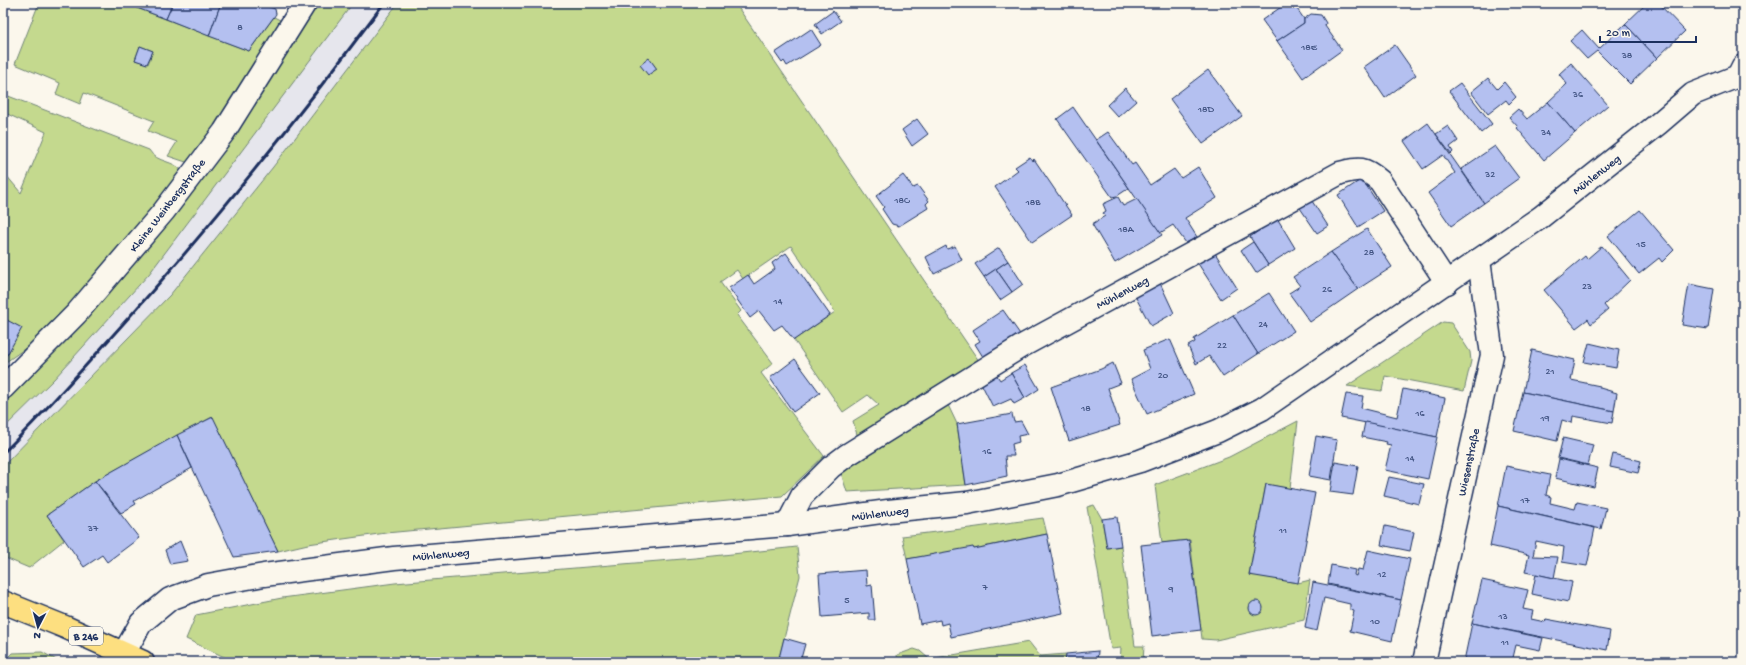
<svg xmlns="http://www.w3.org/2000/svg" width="1746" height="665" viewBox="0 0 1746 665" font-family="'Gochi Hand',sans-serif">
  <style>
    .built { fill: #e6e6ed }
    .green { fill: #c4d98e; stroke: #708476; fill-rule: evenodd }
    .building { fill: #b4c0f0; stroke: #1b2f5e }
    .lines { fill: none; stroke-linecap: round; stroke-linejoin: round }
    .minor-casing { stroke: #1b2f5e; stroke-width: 25 }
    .primary-casing { stroke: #1b2f5e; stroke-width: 25 }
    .minor { stroke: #fbf7ec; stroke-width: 22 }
    .primary { stroke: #fddf80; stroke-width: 22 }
    .rail { stroke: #1b2f5e; stroke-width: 3 }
    .labels { text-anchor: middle; stroke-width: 3.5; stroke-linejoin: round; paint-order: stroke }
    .number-label { font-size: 10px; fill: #415382 }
    .shield { fill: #fbf7ec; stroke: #5e6b89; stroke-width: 1 }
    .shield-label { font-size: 11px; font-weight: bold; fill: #1b2f5e }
    .street-label { font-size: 12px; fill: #1b2f5e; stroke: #fbf7ec }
  </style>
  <rect width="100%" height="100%" fill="#fbf7ec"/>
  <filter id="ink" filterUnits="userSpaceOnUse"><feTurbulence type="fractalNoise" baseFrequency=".025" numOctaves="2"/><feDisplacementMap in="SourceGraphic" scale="8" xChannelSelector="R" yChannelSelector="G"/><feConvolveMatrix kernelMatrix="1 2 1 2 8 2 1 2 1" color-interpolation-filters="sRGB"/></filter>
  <g filter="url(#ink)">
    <path class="built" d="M 353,3 L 398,3 L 273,167 L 170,295 L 3,466 L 3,429 L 54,379 L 149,274 Z"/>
    <g class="green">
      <path d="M 39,3 L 124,3 L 249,51 L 274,17 L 280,20 L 278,34 L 236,100 L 189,163 L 168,156 L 177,142 L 148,131 L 154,121 L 84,93 L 80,104 L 56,94 L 60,83 L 15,64 ZM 140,46 L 153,51 L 148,64 L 135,60 Z"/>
      <path d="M 317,3 L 353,3 L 149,274 L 54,379 L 3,429 L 3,402 C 69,336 134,269 189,194 C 234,132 275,67 317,3 Z"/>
      <path d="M 398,3 L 735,3 L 979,361 L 858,438 L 853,421 L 879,405 L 868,395 L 843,412 L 794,340 L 835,312 L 791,246 L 743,279 L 737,270 L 720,282 L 741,311 L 737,315 L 773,363 L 761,373 L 824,456 L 782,496 L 386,533 L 308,544 L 278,551 L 212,417 L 95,481 L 47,515 L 64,540 L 29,568 L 3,557 L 3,466 L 170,295 L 273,167 Z"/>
      <path d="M 3,94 L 149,150 C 157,164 175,159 183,173 L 111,261 L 37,340 L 6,362 L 7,355 L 21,328 L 3,318 L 3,165 L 6,175 L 21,193 L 46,132 L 3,112 Z"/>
      <path d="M 1443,322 L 1451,323 L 1470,352 L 1471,361 L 1464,391 L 1385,376 L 1382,391 L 1347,386 Z"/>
      <path d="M 948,405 L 957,424 L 966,485 L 847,492 L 841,473 Z"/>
      <path d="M 1298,421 L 1290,489 L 1266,484 L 1249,574 L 1298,583 L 1310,580 L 1304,620 L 1216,640 L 1202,639 L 1190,540 L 1162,543 L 1155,485 L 1229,457 Z"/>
      <path d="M 1094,505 L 1102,519 L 1107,548 L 1121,546 L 1135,646 L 1144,646 L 1143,662 L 1120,662 L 1121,648 L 1111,649 L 1087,507 Z"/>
      <path d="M 1043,518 L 1047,534 L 974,549 L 907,559 L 902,536 L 970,528 Z"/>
      <path d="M 797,547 L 800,576 L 778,662 L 235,662 L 186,639 L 196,615 L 282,598 L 395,583 L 695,558 Z"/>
      <path d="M 1029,642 L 1040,656 L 1066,654 L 1065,662 L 898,662 L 897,655 L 914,649 L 920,651 L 929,659 Z"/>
      <path d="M 42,652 L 60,662 L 53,662 L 49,660 L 48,662 L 3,662 L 12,653 Z"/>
    </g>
    <g class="building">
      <path d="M 124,3 L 173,3 L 166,19 Z"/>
      <path d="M 173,3 L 221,3 L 209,36 L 166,19 Z"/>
      <path d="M 221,3 L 258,3 L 275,9 L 276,14 L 249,51 L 209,36 Z"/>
      <path d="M 1287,3 L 1293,3 L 1304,19 L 1304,23 L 1277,41 L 1262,20 Z"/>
      <path d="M 1647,3 L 1658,3 L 1685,31 L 1657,58 L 1625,24 Z"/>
      <path d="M 833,11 L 841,21 L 822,34 L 815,24 Z"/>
      <path d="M 1311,14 L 1321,15 L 1326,23 L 1325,26 L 1342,50 L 1303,78 L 1277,41 L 1304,23 L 1304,19 Z"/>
      <path d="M 1625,24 L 1657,58 L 1630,84 L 1597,51 L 1587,59 L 1570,41 L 1582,30 L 1599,49 Z"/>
      <path d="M 811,29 L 821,45 L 787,66 L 784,61 L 782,63 L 775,53 Z"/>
      <path d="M 1395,45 L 1416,75 L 1385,98 L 1364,67 Z"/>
      <path d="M 140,46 L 153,51 L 147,64 L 135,60 Z"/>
      <path d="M 649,58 L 657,69 L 648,75 L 640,65 Z"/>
      <path d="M 1571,63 L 1608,105 L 1575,133 L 1548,102 L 1567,84 L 1559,74 Z"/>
      <path d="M 1208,70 L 1242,116 L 1203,144 L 1170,99 Z"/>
      <path d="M 1488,78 L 1497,89 L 1504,82 L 1516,97 L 1509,104 L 1506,100 L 1488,114 L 1471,92 Z"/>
      <path d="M 1460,83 L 1492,124 L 1481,133 L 1449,91 Z"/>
      <path d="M 1125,88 L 1136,101 L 1118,117 L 1107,105 Z"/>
      <path d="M 1548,102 L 1575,133 L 1544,160 L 1517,128 L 1518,127 L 1509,117 L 1518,109 L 1527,119 Z"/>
      <path d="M 1073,107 L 1129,188 L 1117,196 L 1112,197 L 1057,119 Z"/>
      <path d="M 917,119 L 928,134 L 912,146 L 902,130 Z"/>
      <path d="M 1428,123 L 1484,203 L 1451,226 L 1428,193 L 1455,173 L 1443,155 L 1423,169 L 1404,141 Z"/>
      <path d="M 1448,126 L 1458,141 L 1450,147 L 1453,152 L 1451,154 L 1436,134 Z"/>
      <path d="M 1108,132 L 1132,165 L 1135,163 L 1150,185 L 1174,169 L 1181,178 L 1198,167 L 1217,198 L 1185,218 L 1197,237 L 1186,243 L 1173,225 L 1160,233 L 1096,140 Z"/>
      <path d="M 1495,146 L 1519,178 L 1484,203 L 1461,169 Z"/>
      <path d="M 1741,148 L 1743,148 L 1743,184 Z"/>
      <path d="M 1030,157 L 1032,161 L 1034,159 L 1072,215 L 1032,242 L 995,187 L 1018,170 L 1015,167 Z"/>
      <path d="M 903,175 L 913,188 L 918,186 L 929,201 L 926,204 L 928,208 L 899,226 L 892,224 L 882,209 L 884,207 L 876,196 Z"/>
      <path d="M 1362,179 L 1383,211 L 1358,227 L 1338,195 Z"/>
      <path d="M 1118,197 L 1123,206 L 1137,199 L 1162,235 L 1115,263 L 1092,224 L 1105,216 L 1103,213 L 1106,211 L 1103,204 Z"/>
      <path d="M 1312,201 L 1328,226 L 1317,233 L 1300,208 Z"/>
      <path d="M 1640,210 L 1674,250 L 1662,262 L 1659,258 L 1639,274 L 1608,236 Z"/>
      <path d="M 1277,218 L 1295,248 L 1268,265 L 1250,237 Z"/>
      <path d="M 1367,229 L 1392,267 L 1358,289 L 1331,252 Z"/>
      <path d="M 1253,242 L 1268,265 L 1256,273 L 1241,250 Z"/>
      <path d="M 946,246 L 947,249 L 955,246 L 962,260 L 934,274 L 926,257 Z"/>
      <path d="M 1602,246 L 1630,280 L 1604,305 L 1608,310 L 1591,324 L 1588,319 L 1576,328 L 1544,290 L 1585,256 L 1587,259 Z"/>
      <path d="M 999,248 L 1008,261 L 984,277 L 975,264 Z"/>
      <path d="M 1331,252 L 1358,289 L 1310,322 L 1289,293 L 1300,286 L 1293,277 Z"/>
      <path d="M 786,253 L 830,315 L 794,340 L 782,325 L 774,330 L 759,311 L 750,318 L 729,288 L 748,275 L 754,284 L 775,269 L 772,263 Z"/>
      <path d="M 1215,253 L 1237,288 L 1221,299 L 1197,262 Z"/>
      <path d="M 1008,261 L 1023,284 L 1012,292 L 996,269 Z"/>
      <path d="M 996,269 L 1012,292 L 1000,300 L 984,277 Z"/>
      <path d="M 1160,283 L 1174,313 L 1151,326 L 1135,296 Z"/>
      <path d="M 1689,284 L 1714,289 L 1708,329 L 1682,325 Z"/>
      <path d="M 1269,293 L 1294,331 L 1258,354 L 1233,315 Z"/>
      <path d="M 1003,310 L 1022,337 L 985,360 L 975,344 L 980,341 L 973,330 Z"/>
      <path d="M 1233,315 L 1258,354 L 1223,377 L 1209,356 L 1196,364 L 1188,346 L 1195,342 L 1194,339 Z"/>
      <path d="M 3,318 L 22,328 L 7,355 L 3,353 Z"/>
      <path d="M 1170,339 L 1194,394 L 1147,414 L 1131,379 L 1150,369 L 1143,350 Z"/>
      <path d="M 1589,343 L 1619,350 L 1616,368 L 1584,362 Z"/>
      <path d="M 1532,350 L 1575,360 L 1571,380 L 1600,386 L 1600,388 L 1617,393 L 1614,411 L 1523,392 Z"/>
      <path d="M 795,359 L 820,393 L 793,412 L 770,378 Z"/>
      <path d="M 1113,363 L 1121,383 L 1108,388 L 1120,425 L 1069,441 L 1051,387 L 1101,369 Z"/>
      <path d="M 1025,365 L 1039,389 L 1025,398 L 1011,373 Z"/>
      <path d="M 1011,373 L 1025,398 L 1014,404 L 1011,399 L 993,407 L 981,383 L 996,374 L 1000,380 Z"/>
      <path d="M 1403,389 L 1445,398 L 1437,437 L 1341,418 L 1346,394 L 1363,396 L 1361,408 L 1397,417 Z"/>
      <path d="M 1523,392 L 1614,411 L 1612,423 L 1573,416 L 1572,423 L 1562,420 L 1557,441 L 1514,431 Z"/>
      <path d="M 1012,414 L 1014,422 L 1021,421 L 1028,434 L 1018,436 L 1019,442 L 1012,444 L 1014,456 L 1005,456 L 1007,476 L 966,485 L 957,424 Z"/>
      <path d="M 213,417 L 278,551 L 234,557 L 177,435 Z"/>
      <path d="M 1365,422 L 1437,437 L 1428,479 L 1385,470 L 1391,445 L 1386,444 L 1387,442 L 1362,437 Z"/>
      <path d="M 177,435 L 192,468 L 134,501 L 136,504 L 121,513 L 95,481 Z"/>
      <path d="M 1316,436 L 1337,440 L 1331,480 L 1309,476 Z"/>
      <path d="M 1563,438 L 1593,445 L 1588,465 L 1558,458 Z"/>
      <path d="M 1613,454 L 1641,461 L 1638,473 L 1610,467 Z"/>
      <path d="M 1559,459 L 1598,468 L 1594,487 L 1555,478 Z"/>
      <path d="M 1335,462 L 1358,466 L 1353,495 L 1330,492 Z"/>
      <path d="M 1506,466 L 1550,475 L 1546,495 L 1551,497 L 1550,503 L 1575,509 L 1577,502 L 1606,508 L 1601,529 L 1498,506 Z"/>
      <path d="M 1389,477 L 1424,484 L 1419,504 L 1384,496 Z"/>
      <path d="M 95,481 L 139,538 L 107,562 L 102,555 L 84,567 L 47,515 Z"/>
      <path d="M 1266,484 L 1315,493 L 1298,583 L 1249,575 Z"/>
      <path d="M 1498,506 L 1595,528 L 1587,566 L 1562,562 L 1564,547 L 1536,541 L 1533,556 L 1558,557 L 1554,578 L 1525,572 L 1529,555 L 1490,546 Z"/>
      <path d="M 1117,517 L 1121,546 L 1107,548 L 1102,519 Z"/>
      <path d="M 1385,526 L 1414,532 L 1410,551 L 1381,545 Z"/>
      <path d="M 1047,534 L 1063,613 L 951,637 L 948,623 L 941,625 L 940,620 L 920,624 L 907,559 L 973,547 L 974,549 Z"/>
      <path d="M 1189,540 L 1201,630 L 1152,636 L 1141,545 Z"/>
      <path d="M 180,541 L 188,561 L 170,564 L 165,550 Z"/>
      <path d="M 1368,550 L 1410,559 L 1401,600 L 1328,584 L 1331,565 L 1355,570 L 1354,575 L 1356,576 L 1358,569 L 1363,570 Z"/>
      <path d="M 866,570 L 867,586 L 872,585 L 875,620 L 869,620 L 869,613 L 822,617 L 819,574 Z"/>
      <path d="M 1536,574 L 1572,582 L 1568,602 L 1532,594 Z"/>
      <path d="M 1482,580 L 1528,590 L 1523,609 L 1533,611 L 1531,619 L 1545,622 L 1546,619 L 1610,631 L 1607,650 L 1472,623 Z"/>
      <path d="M 1313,582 L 1401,600 L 1392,641 L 1350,631 L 1354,611 L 1350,610 L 1350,604 L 1324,598 L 1317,631 L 1305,628 Z"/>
      <circle cx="1256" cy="608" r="7"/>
      <path d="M 1472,623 L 1543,638 L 1540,650 L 1516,645 L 1512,662 L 1464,661 Z"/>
      <path d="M 784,638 L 805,644 L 800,662 L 778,662 Z"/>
      <path d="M 1098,651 L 1097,662 L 1065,662 L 1066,654 Z"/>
    </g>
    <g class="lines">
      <defs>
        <g id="minor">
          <path d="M 3,388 L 76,314 L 164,211 L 224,132 L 305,3"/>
          <path d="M 787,525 L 802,496 L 831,467 L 847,455 L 1022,346 L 1340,173 C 1360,168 1364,167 1380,181 L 1447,283"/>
          <path d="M 124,653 L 141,623 L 170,599 L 208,585 L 264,575 L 394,558 L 787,525 L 888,511 L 967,503 L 1058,485 L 1140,461 L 1218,431 L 1262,409 L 1541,217 L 1658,124 L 1693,94 L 1738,76 L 1743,66"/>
          <path d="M 1424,662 L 1492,355 L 1479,260"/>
        </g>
        <path id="primary" d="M 3,602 L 65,627 L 143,662"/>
      </defs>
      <use href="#minor" class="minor-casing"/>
      <use href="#primary" class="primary-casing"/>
      <use href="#minor" class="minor"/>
      <use href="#primary" class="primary"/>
      <path class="rail" d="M 3,453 C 42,415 78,374 114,334 C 210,228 299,117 384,3"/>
    </g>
  </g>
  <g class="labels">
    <g class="number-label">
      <text x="240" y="30">8</text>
      <text x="1309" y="50">18E</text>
      <text x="1627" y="58">38</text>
      <text x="1578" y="97">36</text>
      <text x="1206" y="112">18D</text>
      <text x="1546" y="135">34</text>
      <text x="1490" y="177">32</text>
      <text x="902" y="203">18C</text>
      <text x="1033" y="205">18B</text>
      <text x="1126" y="232">18A</text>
      <text x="1641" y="247">15</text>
      <text x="1369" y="255">28</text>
      <text x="1587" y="289">23</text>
      <text x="1327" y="292">26</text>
      <text x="778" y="304">14</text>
      <text x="1263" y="327">24</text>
      <text x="1222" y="348">22</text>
      <text x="1550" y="374">21</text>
      <text x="1163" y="378">20</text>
      <text x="1086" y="411">18</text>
      <text x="1420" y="416">16</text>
      <text x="1545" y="421">19</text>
      <text x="987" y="454">16</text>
      <text x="1410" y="461">14</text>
      <text x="1525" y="503">17</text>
      <text x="93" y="531">37</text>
      <text x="1283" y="533">11</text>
      <text x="1382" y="577">12</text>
      <text x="985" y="590">7</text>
      <text x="1171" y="592">9</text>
      <text x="847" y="603">5</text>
      <text x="1503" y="619">13</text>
      <text x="1375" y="624">10</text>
      <text x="1505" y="645">11</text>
    </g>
    <rect class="shield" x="69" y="627" width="34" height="18" rx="3"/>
    <g class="shield-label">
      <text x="86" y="640">B 246</text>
    </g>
    <g class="street-label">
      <text transform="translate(1596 174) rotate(-38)" y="4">Mühlenweg</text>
      <text transform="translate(167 205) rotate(-52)" y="4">Kleine Weinbergstraße</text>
      <text transform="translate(1122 292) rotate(-28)" y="4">Mühlenweg</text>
      <text transform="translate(1468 462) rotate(-78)" y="4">Wiesenstraße</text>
      <text transform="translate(880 513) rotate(-7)" y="4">Mühlenweg</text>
      <text transform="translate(441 554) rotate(-5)" y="4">Mühlenweg</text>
    </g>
  </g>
  <rect width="1746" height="665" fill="none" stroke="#fbf7ec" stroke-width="16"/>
  <rect x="8" y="8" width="1730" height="649" fill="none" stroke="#1b2f5e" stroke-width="1.5" filter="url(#ink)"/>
  <g transform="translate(38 627) rotate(186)" stroke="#fbf7ec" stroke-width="3" paint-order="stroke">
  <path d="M0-3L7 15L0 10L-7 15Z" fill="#1b2f5e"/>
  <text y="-6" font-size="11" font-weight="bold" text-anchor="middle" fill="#1b2f5e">N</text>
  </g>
  <path d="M1600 36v6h96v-6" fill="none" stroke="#1b2f5e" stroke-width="2"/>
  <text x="1606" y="36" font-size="12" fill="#1b2f5e" stroke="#fbf7ec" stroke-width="3" paint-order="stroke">20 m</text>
</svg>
